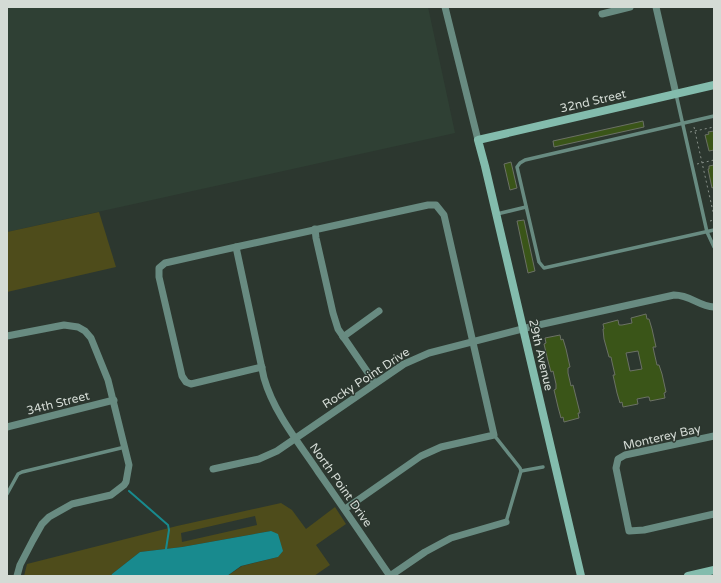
<svg xmlns="http://www.w3.org/2000/svg" width="721" height="583" viewBox="0 0 721 583" font-family="'Varela Round',sans-serif">
  <style>
    .built { fill: #2f4034 }
    .green { fill: #4e4c1b; fill-rule: evenodd }
    .water { fill: #188a8e }
    .lines { fill: none; stroke-linecap: round; stroke-linejoin: round }
    .stream { stroke: #188a8e; stroke-width: 2 }
    .building { fill: #3a5518; stroke: #6b7165; fill-rule: evenodd }
    .path { stroke: #868f88; stroke-width: 1; stroke-dasharray: 2 3; stroke-linecap: butt }
    .lane { stroke: #688b81; stroke-width: 3.5 }
    .street { stroke: #688b81; stroke-width: 7 }
    .secondary { stroke: #83bcad; stroke-width: 8 }
    .labels { text-anchor: middle; stroke-width: 3; stroke-linejoin: round; paint-order: stroke }
    .street-label { font-size: 12px; fill: #d4dbd5; stroke: #2c372f }
  </style>
  <rect width="100%" height="100%" fill="#2c372f"/>
  <path class="built" d="M 7,7 L 428,7 L 455,133 L 7,232 Z"/>
  <g class="green">
    <path d="M 99,212 L 116,267 L 7,292 L 7,232 Z"/>
    <path d="M 281,503 L 292,510 L 306,529 L 335,507 L 346,524 L 316,545 L 330,565 L 314,576 L 227,576 L 242,566 L 278,557 L 271,531 L 182,547 L 140,552 L 112,574 L 111,576 L 24,576 L 27,564 L 177,526 ZM 255,516 L 257,525 L 182,542 L 181,533 Z"/>
  </g>
  <path class="water" d="M 271,531 L 278,534 L 283,551 L 278,557 L 241,566 L 227,576 L 111,576 L 112,574 L 140,552 L 182,547 Z"/>
  <g class="lines">
    <path class="stream" d="M 129,491 L 168,525 L 169,530 L 166,549"/>
  </g>
  <g class="building">
    <path d="M 643,121 L 644,127 L 554,147 L 553,141 Z"/>
    <path d="M 714,131 L 714,150 L 709,151 L 705,135 L 709,134 L 708,132 Z"/>
    <path d="M 511,162 L 517,188 L 510,190 L 504,164 Z"/>
    <path d="M 714,165 L 714,187 L 712,188 L 708,169 L 709,169 L 709,166 Z"/>
    <path d="M 524,220 L 535,271 L 528,273 L 517,221 Z"/>
    <path d="M 646,314 L 647,319 L 649,319 L 652,329 L 656,347 L 653,347 L 654,352 L 657,365 L 659,365 L 662,374 L 666,392 L 664,393 L 665,398 L 650,401 L 649,397 L 647,397 L 637,399 L 638,404 L 623,407 L 622,402 L 620,403 L 617,393 L 613,375 L 615,375 L 612,362 L 611,357 L 609,357 L 604,339 L 603,329 L 604,329 L 603,324 L 618,320 L 619,325 L 622,325 L 632,323 L 631,318 ZM 638,351 L 642,369 L 630,371 L 626,353 Z"/>
    <path d="M 560,335 L 561,340 L 563,339 L 566,349 L 570,367 L 568,368 L 568,373 L 571,386 L 573,385 L 580,413 L 578,413 L 579,418 L 564,422 L 563,417 L 561,418 L 558,407 L 554,390 L 556,389 L 556,384 L 553,371 L 551,372 L 548,361 L 544,344 L 546,343 L 545,338 Z"/>
  </g>
  <g class="lines">
    <g class="path">
      <path d="M 694,127 L 714,216"/>
      <path d="M 690,132 L 714,127"/>
      <path d="M 697,164 L 714,160"/>
      <path d="M 710,221 L 714,220"/>
    </g>
    <g class="lane">
      <path d="M 676,94 L 707,232 L 714,247"/>
      <path d="M 714,116 L 525,160 L 520,163 L 517,167 L 539,262 L 544,268 L 714,230"/>
      <path d="M 497,214 L 526,207"/>
      <path d="M 494,435 L 520,468 L 521,471 L 506,522"/>
      <path d="M 521,471 L 543,467"/>
      <path d="M 7,494 L 18,474 L 22,472 L 125,447"/>
    </g>
    <g class="street">
      <path d="M 445,7 L 478,140"/>
      <path d="M 656,7 L 676,94"/>
      <path d="M 602,14 L 630,7"/>
      <path d="M 315,229 L 316,238 L 333,313 L 338,329 L 375,383"/>
      <path d="M 236,247 L 165,263 L 159,268 L 159,277 L 182,376 L 186,382 L 191,384 L 262,367"/>
      <path d="M 7,336 L 64,325 L 78,327 L 85,331 L 91,338 L 108,380 L 129,465 L 126,482 L 124,485 L 111,495 L 72,504 L 49,517 L 42,524 L 33,540 L 20,565 L 17,576"/>
      <path d="M 343,337 L 379,311"/>
      <path d="M 7,427 L 114,400"/>
      <path d="M 714,436 L 625,455 L 618,459 L 616,468 L 629,531 L 644,530 L 714,514"/>
      <path d="M 213,469 L 259,459 L 277,451 L 404,364 L 429,353 L 534,326 L 674,295 C 691,295 698,306 714,307"/>
      <path d="M 345,509 L 421,456 L 441,447 L 494,435 L 444,215 L 436,205 L 428,205 L 236,247 L 264,378 C 274,413 299,443 319,473 C 343,507 366,541 390,576"/>
      <path d="M 390,576 L 425,552 L 451,538 L 506,522"/>
    </g>
    <g class="secondary">
      <path d="M 581,576 L 485,166 L 478,140 L 714,85"/>
      <path d="M 688,576 L 714,570"/>
    </g>
  </g>
  <g class="labels">
    <g class="street-label">
      <text transform="translate(593 101) rotate(-13)" y="4">32nd Street</text>
      <text transform="translate(541 355) rotate(77)" y="4">29th Avenue</text>
      <text transform="translate(366 378) rotate(-33)" y="4">Rocky Point Drive</text>
      <text transform="translate(58 403) rotate(-14)" y="4">34th Street</text>
      <text transform="translate(662 437) rotate(-13)" y="4">Monterey Bay</text>
      <text transform="translate(341 485) rotate(55)" y="4">North Point Drive</text>
    </g>
  </g>
  <rect width="721" height="583" fill="none" stroke="#d4dbd5" stroke-width="16"/>
</svg>
